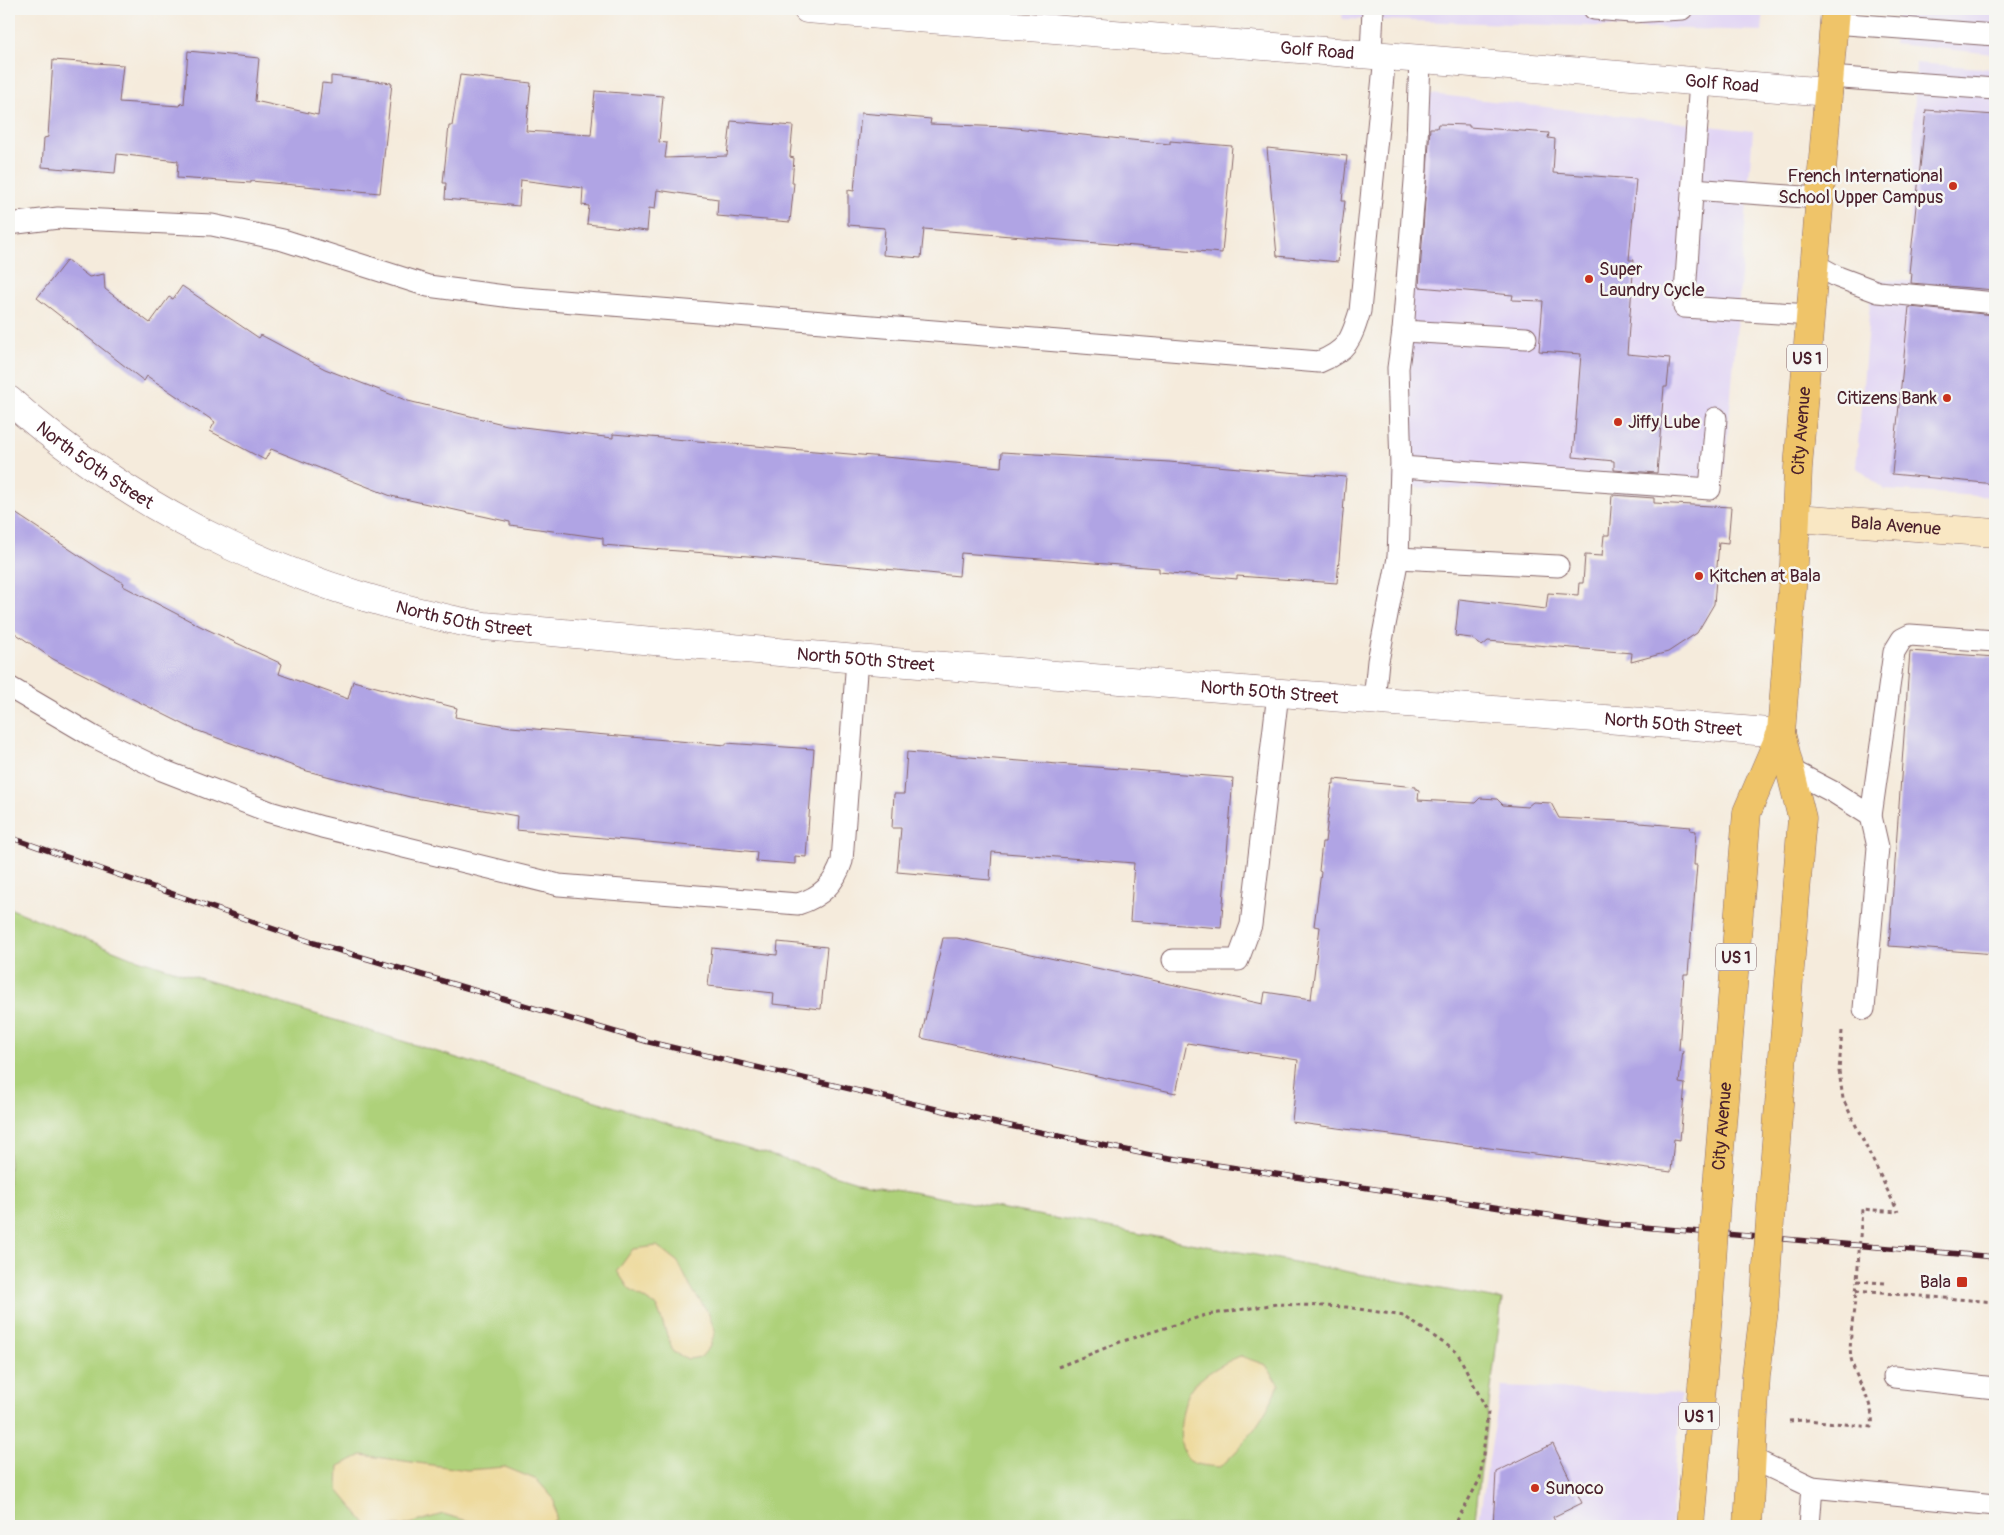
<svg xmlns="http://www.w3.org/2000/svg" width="2004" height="1535" viewBox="0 0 2004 1535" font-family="Pangolin,sans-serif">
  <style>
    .built { fill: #e1d4f4 }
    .green { fill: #aed17a; stroke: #7c7852 }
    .sand { fill: #eeda9e; stroke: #9c7c64 }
    .building { fill: #b0a4e4 }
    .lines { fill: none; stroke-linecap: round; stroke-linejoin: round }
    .lane-casing { stroke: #866669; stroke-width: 23 }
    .street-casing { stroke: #866669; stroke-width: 29 }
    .secondary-casing { stroke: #866669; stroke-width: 29 }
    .highway-casing { stroke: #866669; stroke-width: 29 }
    .path { stroke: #866669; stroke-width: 3; stroke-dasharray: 4 4; stroke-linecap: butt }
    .lane { stroke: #fff; stroke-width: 21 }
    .street { stroke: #fff; stroke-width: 28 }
    .secondary { stroke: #f9e7c3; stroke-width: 28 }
    .highway { stroke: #efc469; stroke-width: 28 }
    .rail-casing { stroke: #4a1f2b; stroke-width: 5.5 }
    .rail { stroke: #f6f6f2; stroke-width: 4; stroke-dasharray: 11; stroke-linecap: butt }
    .highway-bridge-casing { stroke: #866669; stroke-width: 29; stroke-linecap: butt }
    .highway-bridge { stroke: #efc469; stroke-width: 28 }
    .poi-dot { fill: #c8321e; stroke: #f6f6f2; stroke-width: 2 }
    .labels { text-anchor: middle; stroke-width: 5; stroke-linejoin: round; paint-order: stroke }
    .shield { fill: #f6f6f2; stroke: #7e6067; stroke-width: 1 }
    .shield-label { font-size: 16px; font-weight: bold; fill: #4a1f2b }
    .street-label { font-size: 18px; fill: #4a1f2b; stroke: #f6f6f2 }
    .poi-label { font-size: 18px; fill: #4a1f2b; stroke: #f6f6f2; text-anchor: start }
  </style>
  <rect width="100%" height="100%" fill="#f6f6f2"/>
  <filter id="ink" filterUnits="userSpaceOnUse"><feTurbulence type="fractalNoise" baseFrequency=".02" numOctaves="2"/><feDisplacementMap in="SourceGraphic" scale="10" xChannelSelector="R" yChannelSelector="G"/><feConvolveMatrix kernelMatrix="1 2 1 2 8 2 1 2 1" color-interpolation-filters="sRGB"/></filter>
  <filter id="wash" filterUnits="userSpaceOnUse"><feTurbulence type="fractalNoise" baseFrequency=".0096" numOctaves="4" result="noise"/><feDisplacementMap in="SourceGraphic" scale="20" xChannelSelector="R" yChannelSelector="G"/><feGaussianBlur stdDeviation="1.12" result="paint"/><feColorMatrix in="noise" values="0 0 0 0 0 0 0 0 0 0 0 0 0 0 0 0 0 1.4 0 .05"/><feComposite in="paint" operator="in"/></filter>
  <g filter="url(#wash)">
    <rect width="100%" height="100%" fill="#f5ebdc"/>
    <g class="built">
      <path d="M 1343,9 L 1764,9 L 1762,31 L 1342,19 Z"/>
      <path d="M 1898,9 L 1995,9 L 1995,54 L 1894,44 Z"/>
      <path d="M 1916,63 L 1995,69 L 1995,281 L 1909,273 Z"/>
      <path d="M 1422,93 L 1753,131 L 1725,467 L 1718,495 L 1393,487 Z"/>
      <path d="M 1872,279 L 1995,286 L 1995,497 L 1885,490 L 1856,467 Z"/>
      <path d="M 1501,1387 L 1681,1394 L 1671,1526 L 1478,1526 Z"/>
    </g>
    <path class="green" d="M 9,908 L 128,956 L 857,1182 L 1502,1300 L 1474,1526 L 9,1526 Z"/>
    <g class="sand">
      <path d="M 657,1246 L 678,1262 L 691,1288 L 708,1312 L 715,1332 L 710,1346 L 701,1357 L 688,1359 L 673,1352 L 657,1307 L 629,1289 L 617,1271 L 633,1249 Z"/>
      <path d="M 1240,1356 L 1266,1365 L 1279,1385 C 1265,1417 1247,1443 1220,1467 C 1211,1466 1198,1466 1190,1461 C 1174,1448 1181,1407 1190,1391 C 1199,1376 1224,1363 1240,1356 Z"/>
      <path d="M 362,1455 L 467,1470 L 505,1467 L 537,1480 L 554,1499 L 556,1519 L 546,1526 L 486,1526 L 443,1514 L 402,1526 L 368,1526 L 338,1490 L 339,1466 Z"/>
    </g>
    <g id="blocks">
      <g class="building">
        <path d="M 188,51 L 259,58 L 255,101 L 318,115 L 322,83 L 331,84 L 331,76 L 392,83 L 380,193 L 251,181 L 251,183 L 177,178 L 178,161 L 117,154 L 115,173 L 42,167 L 44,138 L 48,137 L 53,60 L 123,65 L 119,102 L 180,106 L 181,103 L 184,104 Z"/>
        <path d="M 460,75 L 531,83 L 526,131 L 591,135 L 595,91 L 663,96 L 659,142 L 667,143 L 665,158 L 727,156 L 731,121 L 793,126 L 790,157 L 794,158 L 792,183 L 794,183 L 790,222 L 717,216 L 718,199 L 657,190 L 655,209 L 649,208 L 647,231 L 587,224 L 589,206 L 582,205 L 583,188 L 521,180 L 519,206 L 445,199 L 446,183 L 443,183 L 449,126 L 452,126 Z"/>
        <path d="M 1926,110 L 1995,115 L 1995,290 L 1911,283 L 1912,273 L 1909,273 Z"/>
        <path d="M 861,113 L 931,119 L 930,124 L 1006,127 L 1170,144 L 1170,141 L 1232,146 L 1222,253 L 924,229 L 921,258 L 883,255 L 885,228 L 848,225 L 848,190 L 854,191 Z"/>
        <path d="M 1438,124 L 1469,125 L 1469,127 L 1549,133 L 1548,138 L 1555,139 L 1553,173 L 1636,179 L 1629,260 L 1634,260 L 1627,354 L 1670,358 L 1667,387 L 1664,387 L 1657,473 L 1614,470 L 1614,461 L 1573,457 L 1581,354 L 1539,351 L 1543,301 L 1512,300 L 1513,295 L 1419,287 L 1430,128 L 1437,128 Z"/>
        <path d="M 1267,148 L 1347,156 L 1342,201 L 1345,201 L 1338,262 L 1277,256 Z"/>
        <path d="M 67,260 L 89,277 L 104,274 L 105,289 L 150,323 L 169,297 L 173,299 L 182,286 L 259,338 L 261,335 L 325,369 L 408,401 L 507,425 L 613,438 L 613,434 L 674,439 L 1001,467 L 1002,452 L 1169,462 L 1346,477 L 1337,583 L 1237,576 L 1237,579 L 1159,572 L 1159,568 L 961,553 L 959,576 L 748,556 L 651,549 L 603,545 L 603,538 L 510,525 L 510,522 L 391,496 L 271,449 L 265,460 L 210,431 L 215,422 L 147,376 L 144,381 L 37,298 Z"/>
        <path d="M 1909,307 L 1995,315 L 1995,484 L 1892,474 Z"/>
        <path d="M 1612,495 L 1654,498 L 1654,503 L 1731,507 L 1728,543 L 1719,542 L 1714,604 L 1697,633 L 1668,652 L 1631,662 L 1632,653 L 1488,641 L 1482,646 L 1471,638 L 1455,636 L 1459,599 L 1546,609 L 1548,593 L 1578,595 L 1579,583 L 1583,583 L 1585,555 L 1602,556 L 1604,535 L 1609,535 Z"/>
        <path d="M 9,509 L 101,570 L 124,583 L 123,586 L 202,627 L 282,664 L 279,674 L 348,699 L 353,681 L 457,708 L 455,717 L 511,727 L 726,745 L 726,743 L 814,749 L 806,857 L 795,856 L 795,864 L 756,861 L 757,852 L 516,830 L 517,816 L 410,797 L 307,771 L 193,729 L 53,659 L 9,629 Z"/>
        <path d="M 1910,651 L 1995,657 L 1995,954 L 1889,946 Z"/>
        <path d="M 907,752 L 1233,778 L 1221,928 L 1130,921 L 1134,863 L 992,852 L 990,880 L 897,872 L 901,828 L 892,828 L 894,794 L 904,794 Z"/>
        <path d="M 1334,779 L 1416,787 L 1416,789 L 1419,790 L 1418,800 L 1475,803 L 1480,798 L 1497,799 L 1503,805 L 1527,807 L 1533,802 L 1551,803 L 1559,818 L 1639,822 L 1640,823 L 1691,827 L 1690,830 L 1696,831 L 1694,865 L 1697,865 L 1688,974 L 1684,974 L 1679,1050 L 1683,1051 L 1679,1083 L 1685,1084 L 1680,1140 L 1674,1139 L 1671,1172 L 1292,1122 L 1298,1060 L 1187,1043 L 1176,1093 L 921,1038 L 943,938 L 957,938 L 1263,1004 L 1265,992 L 1311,999 L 1320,927 L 1314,926 L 1321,872 L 1319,871 L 1322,842 L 1325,842 L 1332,784 L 1334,784 Z"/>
        <path d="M 778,942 L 827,947 L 821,1009 L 773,1004 L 774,993 L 708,986 L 712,948 L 777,955 Z"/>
        <path d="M 1553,1444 L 1582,1503 L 1553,1517 L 1557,1526 L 1493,1526 L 1496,1472 Z"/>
      </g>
    </g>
  </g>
  <g filter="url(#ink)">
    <use href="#blocks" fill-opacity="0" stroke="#866669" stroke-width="1"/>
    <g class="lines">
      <defs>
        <g id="lane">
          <path d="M 1594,9 L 1631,12 L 1682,9"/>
          <path d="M 1833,23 L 1995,35"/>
          <path d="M 1371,54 L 1373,9"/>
          <path d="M 1420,59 L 1416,168 L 1403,331 L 1526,338"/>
          <path d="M 1829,77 L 1995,89"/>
          <path d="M 1700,81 L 1684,307 L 1810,315"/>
          <path d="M 1692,189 L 1819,198"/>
          <path d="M 9,224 L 58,218 L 212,225 L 283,240 L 428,286 L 512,297 L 1319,362 C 1348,350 1351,340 1360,311 L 1385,56"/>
          <path d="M 1814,264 L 1838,277 L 1878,292 L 1995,303"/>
          <path d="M 1401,467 L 1710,489 L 1716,418"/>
          <path d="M 1398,558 L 1558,566"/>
          <path d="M 9,687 L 94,737 L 162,770 L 270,812 L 322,827 L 559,885 L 798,904 C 821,897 835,884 842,861 L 857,659"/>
          <path d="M 1374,701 L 1378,661 L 1398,558 L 1401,467 L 1398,368 L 1403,331"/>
          <path d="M 1791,770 L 1835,793 L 1871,816"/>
          <path d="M 1173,960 L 1238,960 L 1251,925 L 1278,693"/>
          <path d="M 1864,1009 L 1878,847 L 1871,816 L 1894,652 L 1902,639 L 1910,635 L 1995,641"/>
          <path d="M 1894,1377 L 1995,1388"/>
          <path d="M 1751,1458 L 1812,1487"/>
          <path d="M 1809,1526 L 1812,1487 L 1995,1505"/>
        </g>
        <g id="street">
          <path id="s1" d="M 807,9 L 1828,92"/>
          <path id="s2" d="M 9,400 C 148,522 303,592 484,626 L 857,659 L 1781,733"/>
        </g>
        <g id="secondary">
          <path id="s3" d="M 1797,518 L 1995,533"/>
        </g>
        <g id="highway">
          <path id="s4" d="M 1717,1187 L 1747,812 L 1781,733 L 1794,563 L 1798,468 L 1835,9"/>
          <path d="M 1772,1192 L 1802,818 L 1781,733"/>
          <path d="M 1690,1526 L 1709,1305"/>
          <path d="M 1748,1526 L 1756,1376 L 1764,1310"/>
        </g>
      </defs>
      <use href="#lane" class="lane-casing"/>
      <use href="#street" class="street-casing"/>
      <use href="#secondary" class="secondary-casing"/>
      <use href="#highway" class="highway-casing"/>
      <g class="path">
        <path d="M 1842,1031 L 1839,1071 L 1843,1099 L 1898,1212"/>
        <path d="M 1885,1283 L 1857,1281 L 1862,1209 L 1897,1212"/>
        <path d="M 1856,1291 L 1995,1302"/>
        <path d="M 1058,1367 L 1120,1342 L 1206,1315 L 1277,1304 L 1346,1307 L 1404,1316 L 1457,1352 L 1488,1412 L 1480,1479 L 1454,1526"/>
        <path d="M 1789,1421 L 1808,1420 L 1872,1427 C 1875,1402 1856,1383 1851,1358 C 1848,1340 1856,1301 1857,1281"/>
      </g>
      <use href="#lane" class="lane"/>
      <use href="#street" class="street"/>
      <use href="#secondary" class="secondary"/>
      <use href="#highway" class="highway"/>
      <defs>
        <path id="rail" d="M 9,837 L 314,943 L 649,1042 L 996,1123 L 1150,1155 L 1607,1224 L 1995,1257"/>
      </defs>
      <use href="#rail" class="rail-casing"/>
      <use href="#rail" class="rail"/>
      <defs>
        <g id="highway-bridge">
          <path d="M 1709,1305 L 1717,1187"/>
          <path d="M 1764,1310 L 1772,1192"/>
        </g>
      </defs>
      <use href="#highway-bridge" class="highway-bridge-casing"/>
      <use href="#highway-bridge" class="highway-bridge"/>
    </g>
  </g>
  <g class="poi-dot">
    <circle cx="1953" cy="186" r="5"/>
    <circle cx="1589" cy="279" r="5"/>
    <circle cx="1947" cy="398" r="5"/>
    <circle cx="1618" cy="422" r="5"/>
    <circle cx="1699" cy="576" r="5"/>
    <rect x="1956" y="1276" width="12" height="12" rx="2.5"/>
    <circle cx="1535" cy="1488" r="5"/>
  </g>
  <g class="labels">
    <g class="shield">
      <rect x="1787" y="344.5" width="40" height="27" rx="4"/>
      <rect x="1716" y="943.5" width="40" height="27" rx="4"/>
      <rect x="1679" y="1402.5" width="40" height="27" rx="4"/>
    </g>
    <g class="shield-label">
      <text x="1807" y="364">US 1</text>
      <text x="1736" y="963">US 1</text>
      <text x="1699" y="1422">US 1</text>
    </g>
    <g class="street-label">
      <text dy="6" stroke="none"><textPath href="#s1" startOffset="512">Golf Road</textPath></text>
      <text dy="6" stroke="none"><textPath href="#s1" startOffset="918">Golf Road</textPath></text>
      <text dy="6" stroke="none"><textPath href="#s4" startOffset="765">City Avenue</textPath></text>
      <text dy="6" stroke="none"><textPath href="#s2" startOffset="108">North 50th Street</textPath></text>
      <text dy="6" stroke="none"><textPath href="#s3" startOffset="99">Bala Avenue</textPath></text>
      <text dy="6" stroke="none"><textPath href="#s2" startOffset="512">North 50th Street</textPath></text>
      <text dy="6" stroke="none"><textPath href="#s2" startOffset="916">North 50th Street</textPath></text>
      <text dy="6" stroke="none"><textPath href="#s2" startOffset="1321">North 50th Street</textPath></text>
      <text dy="6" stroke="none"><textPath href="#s2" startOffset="1726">North 50th Street</textPath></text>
      <text dy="6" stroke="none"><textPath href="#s4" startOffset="61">City Avenue</textPath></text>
    </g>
    <g class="poi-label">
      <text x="1943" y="182" text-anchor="end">French International<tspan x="1943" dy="21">School Upper Campus</tspan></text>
      <text x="1599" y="275">Super<tspan x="1599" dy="21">Laundry Cycle</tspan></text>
      <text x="1937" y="404" text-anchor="end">Citizens Bank</text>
      <text x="1628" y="428">Jiffy Lube</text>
      <text x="1709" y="582">Kitchen at Bala</text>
      <text x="1951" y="1288" text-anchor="end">Bala</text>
      <text x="1545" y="1494">Sunoco</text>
    </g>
  </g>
  <rect width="2004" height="1535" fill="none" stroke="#f6f6f2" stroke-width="30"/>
</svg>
